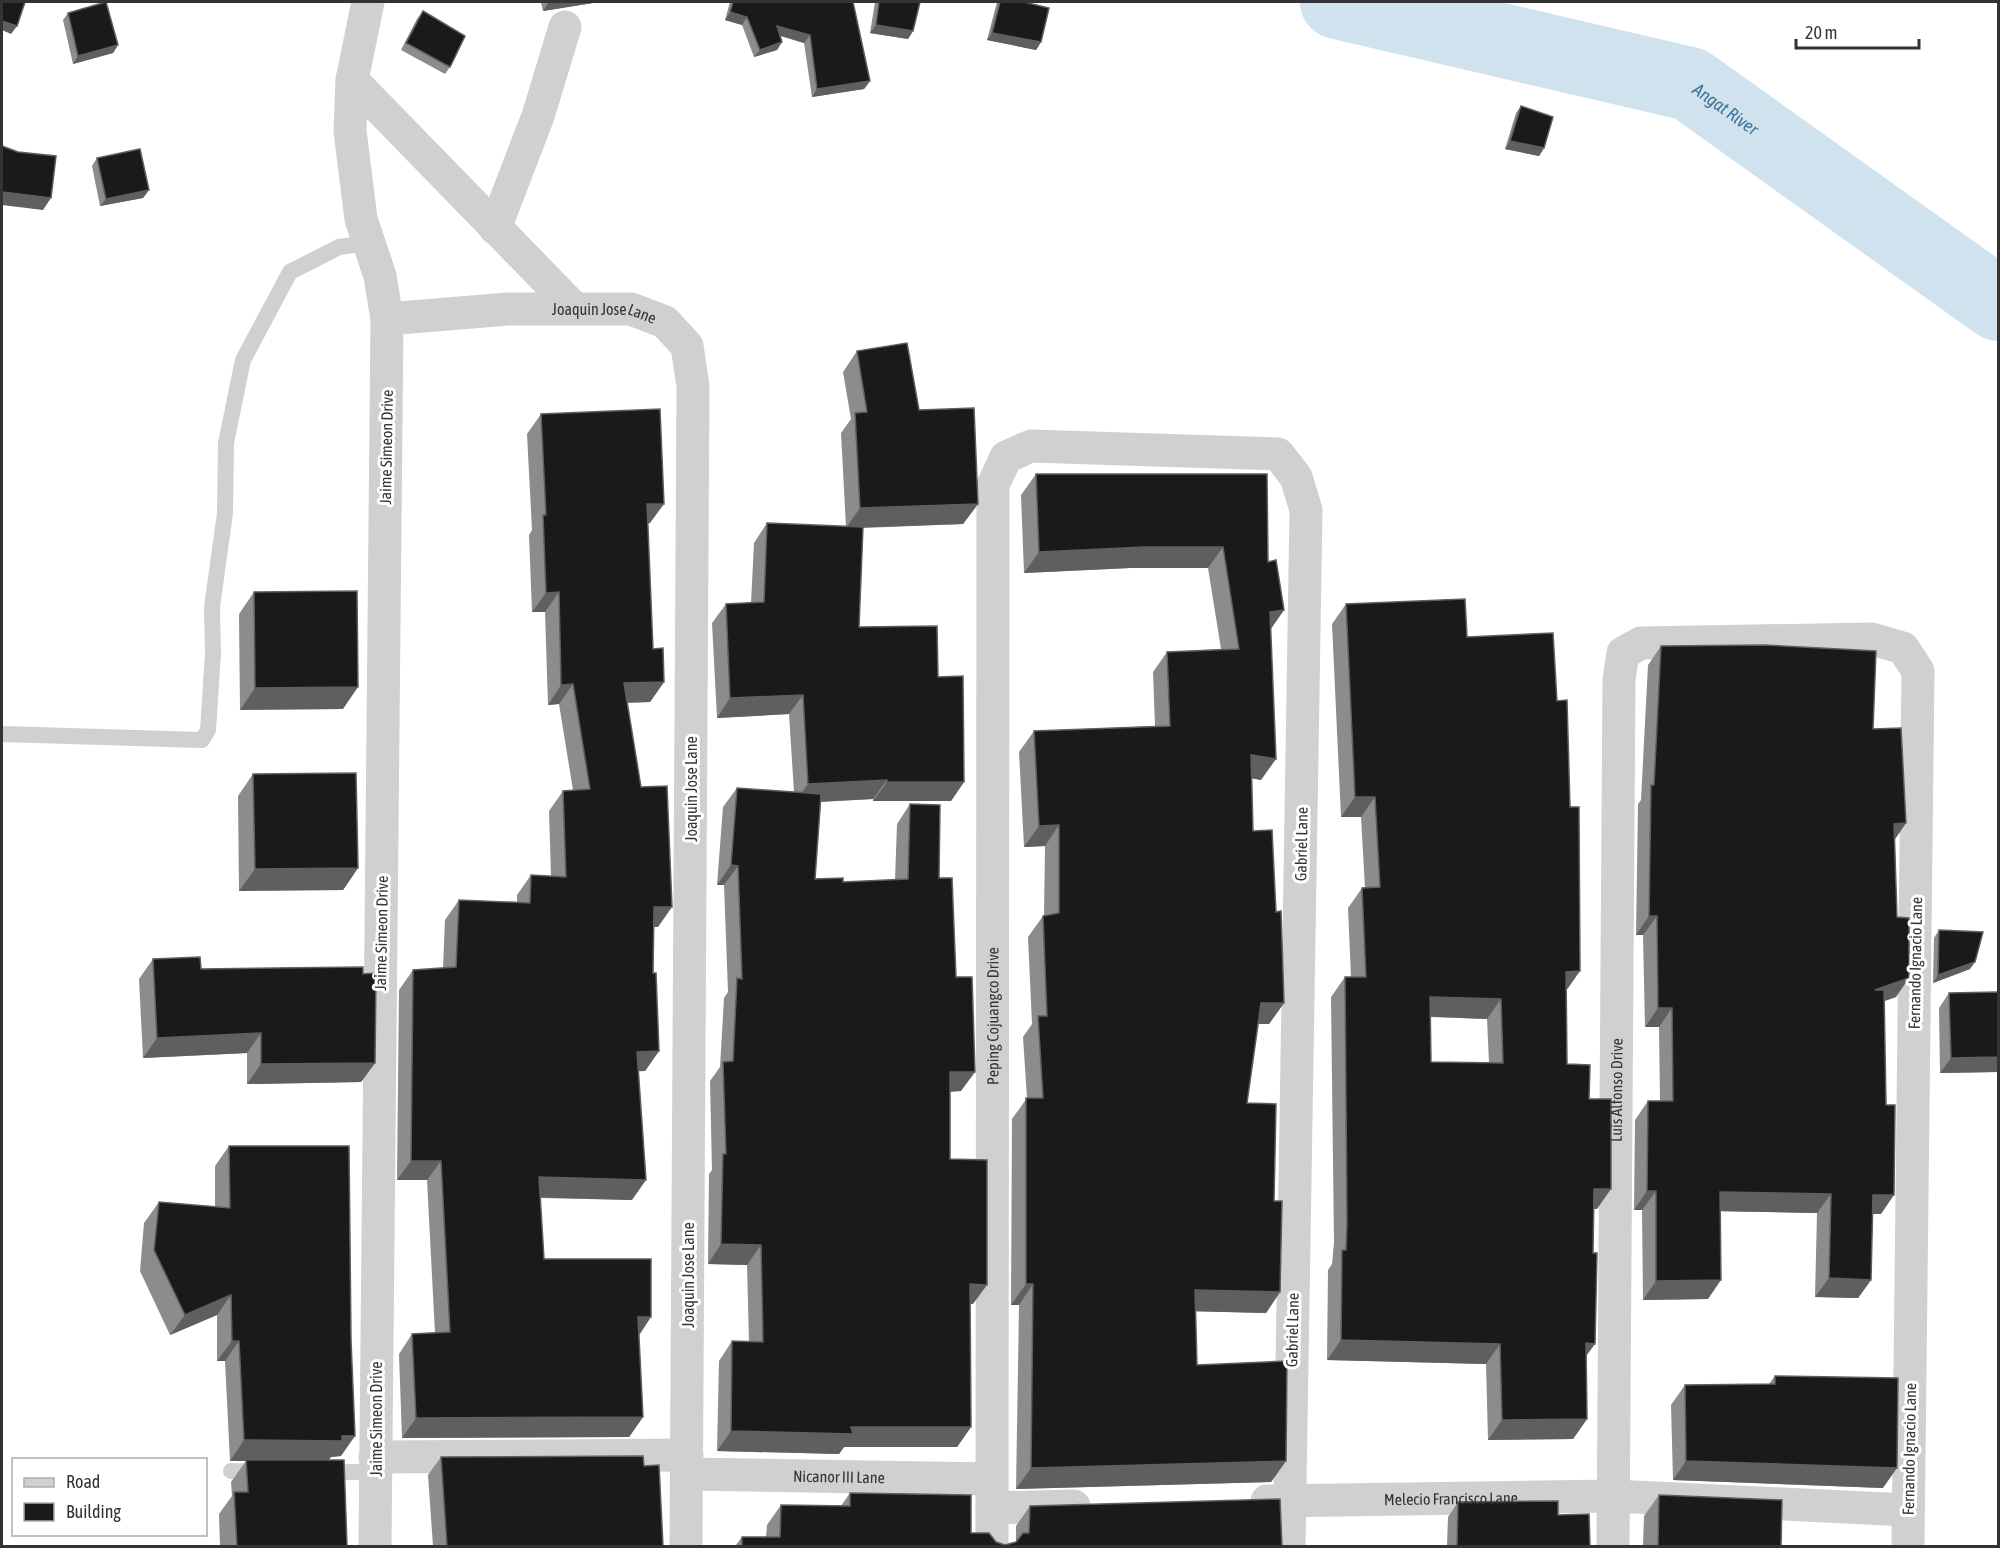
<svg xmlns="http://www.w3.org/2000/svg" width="2000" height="1548" viewBox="0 0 2000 1548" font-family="'Asap Condensed',sans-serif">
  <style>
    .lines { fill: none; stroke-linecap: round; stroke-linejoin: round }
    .river { stroke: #cfe2ee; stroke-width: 74 }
    .service { stroke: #d0d0d0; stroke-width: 16 }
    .minor { stroke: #d0d0d0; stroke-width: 33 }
    .wall { fill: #8c8c8c; fill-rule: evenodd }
    .shaded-wall { fill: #5f5f5f }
    .building { fill: #1a1a1a; stroke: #5f5f5f; stroke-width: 1.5; fill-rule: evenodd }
    .labels { text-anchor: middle; stroke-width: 6; stroke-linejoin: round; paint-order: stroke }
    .street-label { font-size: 16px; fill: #333; stroke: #fff }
    .water-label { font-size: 18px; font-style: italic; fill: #3f7597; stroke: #fff }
  </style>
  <rect width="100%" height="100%" fill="#fff"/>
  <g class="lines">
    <path class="river" id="s1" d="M 1337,2 L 1690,84 L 1998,304"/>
    <g class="service">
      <path d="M 2,734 L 202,740 L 208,730 L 213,653 L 212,607 L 225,513 L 226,443 L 243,360 L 290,272 L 339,247 L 369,243"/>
      <path d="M 231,1471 L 260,1472"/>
      <path d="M 322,1472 L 375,1472"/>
    </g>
    <g class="minor">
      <path d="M 368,2 L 352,80 L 350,131 L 361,219 L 380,276 L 387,319 L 375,1546"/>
      <path d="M 352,80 L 574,308"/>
      <path d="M 495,228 L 538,116 L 565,27"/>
      <path id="s2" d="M 387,319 L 508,309 L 631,309 L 665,322 L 687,346 L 693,386 L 686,1546"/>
      <path d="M 375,1457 L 687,1455"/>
      <path id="s3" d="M 687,1474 L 991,1479"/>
      <path id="s4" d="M 1267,1501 L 1613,1496 L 1908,1510"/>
      <path d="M 992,1508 L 1074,1506"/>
      <path id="s5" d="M 992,1546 L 993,485 L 1006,457 L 1031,446 L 1278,454 L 1296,477 L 1306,510 L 1289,1546"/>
      <path id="s6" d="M 1613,1546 L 1619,679 L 1623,653 L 1641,643 L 1872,639 L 1903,648 L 1918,671 L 1908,1546"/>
    </g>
  </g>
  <g class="wall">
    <path d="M 541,2 L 594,2 L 593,3 L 543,11 Z"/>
    <path d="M 730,2 L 853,2 L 870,81 L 864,89 L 812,97 L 804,43 L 780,36 L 782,42 L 777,50 L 754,57 L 742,25 L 725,20 Z"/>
    <path d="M 875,2 L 920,2 L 913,31 L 908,39 L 870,33 Z"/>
    <path d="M 997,2 L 1024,2 L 1041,42 L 1036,50 L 987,40 Z"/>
    <path d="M 423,11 L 450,67 L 445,74 L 401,50 L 417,19 Z"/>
    <path d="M 68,13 L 118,45 L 113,53 L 73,64 L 63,20 Z"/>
    <path d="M 1521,106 L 1544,148 L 1539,156 L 1505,149 L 1516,113 Z"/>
    <path d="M 97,158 L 149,190 L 143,198 L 100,206 L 92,166 Z"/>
    <path d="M 857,351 L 919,410 L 978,504 L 963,524 L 863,528 L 859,627 L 938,677 L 964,782 L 951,801 L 873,801 L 873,799 L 821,802 L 815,879 L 843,882 L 895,880 L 897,824 L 910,804 L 939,878 L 961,1091 L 950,1092 L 950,1159 L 973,1304 L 970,1304 L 971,1427 L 957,1447 L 844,1447 L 839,1454 L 717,1451 L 719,1361 L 732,1341 L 749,1342 L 747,1265 L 708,1264 L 709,1174 L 712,1170 L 710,1081 L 720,1067 L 724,998 L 728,992 L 724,885 L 717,885 L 723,807 L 737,788 L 794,792 L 789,714 L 717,718 L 712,623 L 726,604 L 751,603 L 754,543 L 767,523 L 846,527 L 841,433 L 851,419 L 843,372 Z"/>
    <path d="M 541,414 L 650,523 L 648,524 L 653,649 L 664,682 L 650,702 L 627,703 L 658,927 L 654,927 L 653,973 L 659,1051 L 645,1071 L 638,1071 L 632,1200 L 540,1198 L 544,1259 L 639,1335 L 643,1417 L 629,1437 L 402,1438 L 399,1354 L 412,1334 L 435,1333 L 427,1180 L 397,1180 L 399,990 L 413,970 L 443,968 L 445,920 L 459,900 L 517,902 L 517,895 L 531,875 L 551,876 L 549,811 L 563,791 L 573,790 L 559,704 L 548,705 L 545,612 L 532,612 L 529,535 L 532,530 L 527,434 Z"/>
    <path d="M 1036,474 L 1268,562 L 1284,610 L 1271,629 L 1261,780 L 1252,778 L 1253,831 L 1276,912 L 1284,1003 L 1269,1024 L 1258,1024 L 1247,1103 L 1274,1201 L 1280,1292 L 1266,1313 L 1195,1311 L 1197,1365 L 1286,1461 L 1271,1482 L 1016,1489 L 1019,1305 L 1011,1305 L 1012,1119 L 1027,1098 L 1023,1037 L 1032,1024 L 1028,937 L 1043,916 L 1044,915 L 1045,846 L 1024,847 L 1019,752 L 1034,731 L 1155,726 L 1153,672 L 1167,652 L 1221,649 L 1208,568 L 1130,568 L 1024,573 L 1021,495 Z"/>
    <path d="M 254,592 L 343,709 L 240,710 L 239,614 Z"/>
    <path d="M 1346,604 L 1467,637 L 1567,991 L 1567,1064 L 1589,1099 L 1597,1209 L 1594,1209 L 1586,1357 L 1587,1419 L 1573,1439 L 1488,1440 L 1486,1364 L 1327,1360 L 1328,1270 L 1332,1264 L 1334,1243 L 1331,997 L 1345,977 L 1351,977 L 1348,908 L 1362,888 L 1365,888 L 1361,817 L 1341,817 L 1332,624 ZM 1430,1017 L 1487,1019 L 1489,1063 L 1431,1062 Z"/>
    <path d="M 1661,646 L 1873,729 L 1906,823 L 1895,839 L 1896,997 L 1884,1001 L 1881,1214 L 1872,1214 L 1871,1280 L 1858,1298 L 1815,1297 L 1817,1213 L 1720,1211 L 1708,1299 L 1643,1300 L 1642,1210 L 1634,1210 L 1635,1120 L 1648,1101 L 1660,1101 L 1659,1027 L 1645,1027 L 1643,935 L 1636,935 L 1638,804 L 1641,800 L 1648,665 Z"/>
    <path d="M 253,774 L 358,868 L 343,890 L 239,891 L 238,796 Z"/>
    <path d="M 1939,930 L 1970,969 L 1933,983 L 1934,938 Z"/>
    <path d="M 153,959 L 201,969 L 375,1063 L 361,1082 L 247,1084 L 247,1053 L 143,1058 L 139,979 Z"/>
    <path d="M 1998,992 L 1998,1072 L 1940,1073 L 1939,1008 L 1949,993 Z"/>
    <path d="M 229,1146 L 341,1456 L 331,1457 L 328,1460 L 347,1546 L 220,1546 L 219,1514 L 232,1496 L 231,1482 L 246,1461 L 230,1461 L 225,1361 L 217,1361 L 217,1315 L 170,1335 L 140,1271 L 144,1223 L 159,1202 L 215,1207 L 215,1166 Z"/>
    <path d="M 1775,1376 L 1883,1488 L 1673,1480 L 1671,1405 L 1685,1385 L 1769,1384 Z"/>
    <path d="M 441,1457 L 644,1466 L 663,1546 L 433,1546 L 428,1475 Z"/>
    <path d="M 850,1493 L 1005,1545 L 1016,1542 L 1016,1526 L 1030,1506 L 1282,1546 L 735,1546 L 742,1537 L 766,1537 L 767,1525 L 781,1505 L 841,1506 Z"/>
    <path d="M 1659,1495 L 1781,1546 L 1643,1546 L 1644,1516 Z"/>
    <path d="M 1458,1502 L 1558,1515 L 1590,1546 L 1447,1546 L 1448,1517 Z"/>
  </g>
  <g class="shaded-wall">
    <path d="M 549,2 L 594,2 L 593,3 L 543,11 Z"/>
    <path d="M 730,12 L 747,17 L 742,25 L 725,20 Z"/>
    <path d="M 2,21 L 17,26 L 11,34 L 2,30 Z"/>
    <path d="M 876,25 L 913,31 L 908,39 L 870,33 Z"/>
    <path d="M 777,26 L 810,35 L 804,43 L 772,33 Z"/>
    <path d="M 992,33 L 1041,42 L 1036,50 L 987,40 Z"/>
    <path d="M 782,42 L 777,50 L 754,57 L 760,50 Z"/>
    <path d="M 118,45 L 113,53 L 73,64 L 78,56 Z"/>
    <path d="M 870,81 L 864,89 L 812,97 L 817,89 Z"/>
    <path d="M 1510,141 L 1544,148 L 1539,156 L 1505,149 Z"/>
    <path d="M 149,190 L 143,198 L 100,206 L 106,199 Z"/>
    <path d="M 2,192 L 51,198 L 43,210 L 2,205 Z"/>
    <path d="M 647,504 L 664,504 L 650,523 L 633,524 Z"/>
    <path d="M 978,504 L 963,524 L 846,528 L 860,508 Z"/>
    <path d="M 1144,547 L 1223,547 L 1208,568 L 1130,568 L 1024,573 L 1039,552 Z"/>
    <path d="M 559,592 L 545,612 L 532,612 L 546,593 Z"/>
    <path d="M 1284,610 L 1269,631 L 1270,612 Z"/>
    <path d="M 664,682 L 650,702 L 610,703 L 624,683 Z"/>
    <path d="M 573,684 L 559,704 L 548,705 L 561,685 Z"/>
    <path d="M 358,687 L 343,709 L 240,710 L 255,688 Z"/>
    <path d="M 803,695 L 789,714 L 717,718 L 730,698 Z"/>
    <path d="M 1251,755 L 1276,759 L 1261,780 L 1237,776 Z"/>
    <path d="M 887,780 L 873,799 L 794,803 L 808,784 Z"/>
    <path d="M 887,782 L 964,782 L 951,801 L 873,801 Z"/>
    <path d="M 1355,797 L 1375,797 L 1361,817 L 1341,817 Z"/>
    <path d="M 1906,823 L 1893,842 L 1894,824 Z"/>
    <path d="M 1059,825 L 1045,846 L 1024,847 L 1039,826 Z"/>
    <path d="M 731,865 L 738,866 L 724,885 L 717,885 Z"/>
    <path d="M 358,868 L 343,890 L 239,891 L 255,869 Z"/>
    <path d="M 654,907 L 672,907 L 658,927 L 641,927 Z"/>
    <path d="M 1649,916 L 1657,916 L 1643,935 L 1636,935 Z"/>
    <path d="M 1975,962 L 1970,969 L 1933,983 L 1938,975 Z"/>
    <path d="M 1580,971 L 1566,991 L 1566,972 Z"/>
    <path d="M 1909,978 L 1896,997 L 1862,1009 L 1875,990 Z"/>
    <path d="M 1430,997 L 1501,999 L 1487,1019 L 1416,1016 Z"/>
    <path d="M 1261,1003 L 1284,1003 L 1269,1024 L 1247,1024 Z"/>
    <path d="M 1658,1008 L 1672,1008 L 1659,1027 L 1645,1027 Z"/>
    <path d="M 261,1033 L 247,1053 L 143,1058 L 157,1038 Z"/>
    <path d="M 659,1051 L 645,1071 L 623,1072 L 637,1052 Z"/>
    <path d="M 1998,1057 L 1998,1072 L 1940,1073 L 1951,1058 Z"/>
    <path d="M 375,1063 L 361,1082 L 247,1084 L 261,1064 Z"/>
    <path d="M 950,1072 L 975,1072 L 961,1091 L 936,1092 Z"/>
    <path d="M 411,1161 L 441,1161 L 427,1180 L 397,1180 Z"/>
    <path d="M 539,1177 L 646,1180 L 632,1200 L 525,1197 Z"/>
    <path d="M 1594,1189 L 1611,1189 L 1597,1209 L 1580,1209 Z"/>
    <path d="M 1647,1191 L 1656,1191 L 1642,1210 L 1634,1210 Z"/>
    <path d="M 1720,1192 L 1831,1194 L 1817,1213 L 1707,1211 Z"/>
    <path d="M 1873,1195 L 1894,1195 L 1881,1214 L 1860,1214 Z"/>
    <path d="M 721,1244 L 761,1245 L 747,1265 L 708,1264 Z"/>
    <path d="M 1829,1278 L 1871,1280 L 1858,1298 L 1815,1297 Z"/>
    <path d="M 1721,1280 L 1708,1299 L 1643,1300 L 1656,1281 Z"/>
    <path d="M 970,1284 L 987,1285 L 973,1304 L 957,1304 Z"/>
    <path d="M 1026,1284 L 1033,1284 L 1019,1305 L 1011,1305 Z"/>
    <path d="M 1195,1290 L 1280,1292 L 1266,1313 L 1180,1311 Z"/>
    <path d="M 231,1295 L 217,1315 L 170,1335 L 185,1315 Z"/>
    <path d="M 638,1317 L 651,1317 L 638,1337 Z"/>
    <path d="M 1341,1340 L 1500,1344 L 1486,1364 L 1327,1360 Z"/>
    <path d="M 232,1341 L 239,1341 L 225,1361 L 217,1361 Z"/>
    <path d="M 1586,1343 L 1595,1344 L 1581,1363 Z"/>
    <path d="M 643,1417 L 629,1437 L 402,1438 L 416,1418 Z"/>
    <path d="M 1587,1419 L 1573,1439 L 1488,1440 L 1502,1420 Z"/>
    <path d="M 851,1427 L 971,1427 L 957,1447 L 844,1447 L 839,1454 L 717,1451 L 731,1431 Z"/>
    <path d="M 355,1436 L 341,1456 L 331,1457 L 328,1461 L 230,1461 L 244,1440 Z"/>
    <path d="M 1286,1461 L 1271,1482 L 1016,1489 L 1031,1468 Z"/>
    <path d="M 1686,1461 L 1897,1468 L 1883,1488 L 1673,1480 Z"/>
  </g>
  <g class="building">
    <path d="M 2,2 L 25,2 L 17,26 L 2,21 Z"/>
    <path d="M 106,2 L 118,45 L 78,56 L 68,13 Z"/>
    <path d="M 733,2 L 853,2 L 870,81 L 817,89 L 810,35 L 777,26 L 782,42 L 760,50 L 747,17 L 730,12 Z"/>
    <path d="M 879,2 L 920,2 L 913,31 L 876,25 Z"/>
    <path d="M 1000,2 L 1024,2 L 1049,8 L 1041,42 L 992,33 Z"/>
    <path d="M 423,11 L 465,36 L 450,67 L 406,43 Z"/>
    <path d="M 1521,106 L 1553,117 L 1544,148 L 1510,141 Z"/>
    <path d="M 2,146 L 18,152 L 56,156 L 51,198 L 2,192 Z"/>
    <path d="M 140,149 L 149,190 L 106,199 L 97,158 Z"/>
    <path d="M 907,343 L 919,410 L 974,408 L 978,504 L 860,508 L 855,413 L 867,412 L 857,351 Z"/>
    <path d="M 660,409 L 664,504 L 647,504 L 653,649 L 663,648 L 664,682 L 624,683 L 641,787 L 667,786 L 672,907 L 654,907 L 653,973 L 656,973 L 659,1051 L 637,1052 L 646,1180 L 539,1177 L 544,1259 L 651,1259 L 651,1317 L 638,1317 L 643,1417 L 416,1418 L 412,1334 L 450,1332 L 441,1161 L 411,1161 L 413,970 L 456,967 L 459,900 L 530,903 L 531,875 L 566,877 L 563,791 L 590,789 L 573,684 L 561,685 L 559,592 L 546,593 L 543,515 L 546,515 L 541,414 Z"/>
    <path d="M 1036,474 L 1267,474 L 1268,562 L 1276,560 L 1284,610 L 1270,612 L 1276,759 L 1251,755 L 1253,831 L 1272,830 L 1276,912 L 1281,911 L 1284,1003 L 1261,1003 L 1247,1103 L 1276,1104 L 1274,1201 L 1282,1201 L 1280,1292 L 1195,1290 L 1197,1365 L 1287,1361 L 1286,1461 L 1031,1468 L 1033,1284 L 1026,1284 L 1026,1098 L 1043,1098 L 1038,1016 L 1047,1016 L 1043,916 L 1059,913 L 1059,825 L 1039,826 L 1034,731 L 1170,726 L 1167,652 L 1239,649 L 1223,547 L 1144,547 L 1039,552 Z"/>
    <path d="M 767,523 L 863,527 L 859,627 L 937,626 L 938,677 L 963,676 L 964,782 L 887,782 L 887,780 L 808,784 L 803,695 L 730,698 L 726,604 L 764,602 Z"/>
    <path d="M 357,591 L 358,687 L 255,688 L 254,592 Z"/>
    <path d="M 1465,599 L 1467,637 L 1553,633 L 1557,701 L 1567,700 L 1570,807 L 1579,807 L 1580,971 L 1566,972 L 1567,1064 L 1590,1065 L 1589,1099 L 1611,1099 L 1611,1189 L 1594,1189 L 1593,1253 L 1597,1253 L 1595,1344 L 1586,1343 L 1587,1419 L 1502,1420 L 1500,1344 L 1341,1340 L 1342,1250 L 1346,1250 L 1347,1223 L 1345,977 L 1366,977 L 1362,888 L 1380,887 L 1375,797 L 1355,797 L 1346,604 ZM 1430,997 L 1501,999 L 1503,1063 L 1431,1062 Z"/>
    <path d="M 1764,645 L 1876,651 L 1873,729 L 1901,728 L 1906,823 L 1894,824 L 1897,917 L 1909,918 L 1909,978 L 1875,990 L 1884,990 L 1886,1105 L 1895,1105 L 1894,1195 L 1873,1195 L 1871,1280 L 1829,1278 L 1831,1194 L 1720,1192 L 1721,1280 L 1656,1281 L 1656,1191 L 1647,1191 L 1648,1101 L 1673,1101 L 1672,1008 L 1658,1008 L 1657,916 L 1649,916 L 1651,785 L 1654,785 L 1661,646 Z"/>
    <path d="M 356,773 L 358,868 L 255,869 L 253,774 Z"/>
    <path d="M 737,788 L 821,794 L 815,879 L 843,878 L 843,882 L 908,879 L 910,804 L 940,805 L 939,878 L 952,878 L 956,977 L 972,977 L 975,1072 L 950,1072 L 950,1159 L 987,1160 L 987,1285 L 970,1284 L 971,1427 L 851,1427 L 853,1434 L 731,1431 L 732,1341 L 763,1342 L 761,1245 L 721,1244 L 723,1154 L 726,1154 L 723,1062 L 733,1061 L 737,978 L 742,979 L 738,866 L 731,865 Z"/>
    <path d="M 1939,930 L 1983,932 L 1975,962 L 1938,975 Z"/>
    <path d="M 200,957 L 201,969 L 363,967 L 363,974 L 376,973 L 375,1063 L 261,1064 L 261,1033 L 157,1038 L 153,959 Z"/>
    <path d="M 1998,992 L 1998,1057 L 1951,1058 L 1949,993 Z"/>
    <path d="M 229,1146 L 349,1146 L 351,1340 L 355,1436 L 342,1436 L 342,1441 L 244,1440 L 239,1341 L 232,1341 L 231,1295 L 185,1315 L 154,1250 L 159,1202 L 230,1208 Z"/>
    <path d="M 1775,1376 L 1898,1378 L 1897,1468 L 1686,1461 L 1685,1385 L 1775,1384 Z"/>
    <path d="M 643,1456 L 644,1466 L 659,1465 L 663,1546 L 447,1546 L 441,1457 Z"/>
    <path d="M 246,1460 L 344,1460 L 347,1546 L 237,1546 L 234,1492 L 248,1492 Z"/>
    <path d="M 850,1493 L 971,1495 L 971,1533 L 989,1533 L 996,1542 L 1005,1545 L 1016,1542 L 1023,1533 L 1029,1533 L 1030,1506 L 1280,1499 L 1282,1546 L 742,1546 L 742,1537 L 780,1537 L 781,1505 L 850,1506 Z"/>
    <path d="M 1659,1495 L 1782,1500 L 1781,1546 L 1658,1546 Z"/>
    <path d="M 1558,1501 L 1558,1515 L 1589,1514 L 1590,1546 L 1457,1546 L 1458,1502 Z"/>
  </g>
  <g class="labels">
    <g class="street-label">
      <text dy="6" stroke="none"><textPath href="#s2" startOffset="218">Joaquin Jose Lane</textPath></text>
      <text transform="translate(386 447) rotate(-89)" y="6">Jaime Simeon Drive</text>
      <text transform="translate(691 789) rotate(-90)" y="6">Joaquin Jose Lane</text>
      <text transform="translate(1301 844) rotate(-89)" y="6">Gabriel Lane</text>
      <text transform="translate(381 933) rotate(-89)" y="6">Jaime Simeon Drive</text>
      <text transform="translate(1915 963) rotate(-89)" y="6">Fernando Ignacio Lane</text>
      <text dy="6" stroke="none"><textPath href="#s5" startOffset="530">Peping Cojuangco Drive</textPath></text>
      <text dy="6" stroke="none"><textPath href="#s6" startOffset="456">Luis Alfonso Drive</textPath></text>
      <text transform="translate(688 1275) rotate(-90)" y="6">Joaquin Jose Lane</text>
      <text transform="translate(1292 1330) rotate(-89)" y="6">Gabriel Lane</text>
      <text transform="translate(376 1419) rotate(-90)" y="6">Jaime Simeon Drive</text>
      <text transform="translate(1909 1449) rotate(-89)" y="6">Fernando Ignacio Lane</text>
      <text dy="6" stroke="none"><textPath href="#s3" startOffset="152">Nicanor III Lane</textPath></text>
      <text dy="6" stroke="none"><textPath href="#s4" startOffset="184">Melecio Francisco Lane</textPath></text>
    </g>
    <g class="water-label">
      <text dy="6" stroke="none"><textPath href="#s1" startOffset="406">Angat River</textPath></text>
    </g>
  </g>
  <rect width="2000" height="1548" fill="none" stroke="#333333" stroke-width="6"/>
  <rect x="12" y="1458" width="195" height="78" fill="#ffffff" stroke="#adadad" stroke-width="1.5"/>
  <rect x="24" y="1478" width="30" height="9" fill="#d0d0d0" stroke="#adadad" stroke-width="1.5"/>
  <text x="66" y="1488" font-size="18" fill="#333333">Road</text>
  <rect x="24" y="1503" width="30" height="18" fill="#1a1a1a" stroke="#adadad" stroke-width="1.5"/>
  <text x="66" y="1518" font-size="18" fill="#333333">Building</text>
  <path d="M1796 39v9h123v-9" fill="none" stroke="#333333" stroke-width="3"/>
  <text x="1805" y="39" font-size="18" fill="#333333" stroke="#ffffff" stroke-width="4.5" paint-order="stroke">20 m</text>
</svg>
